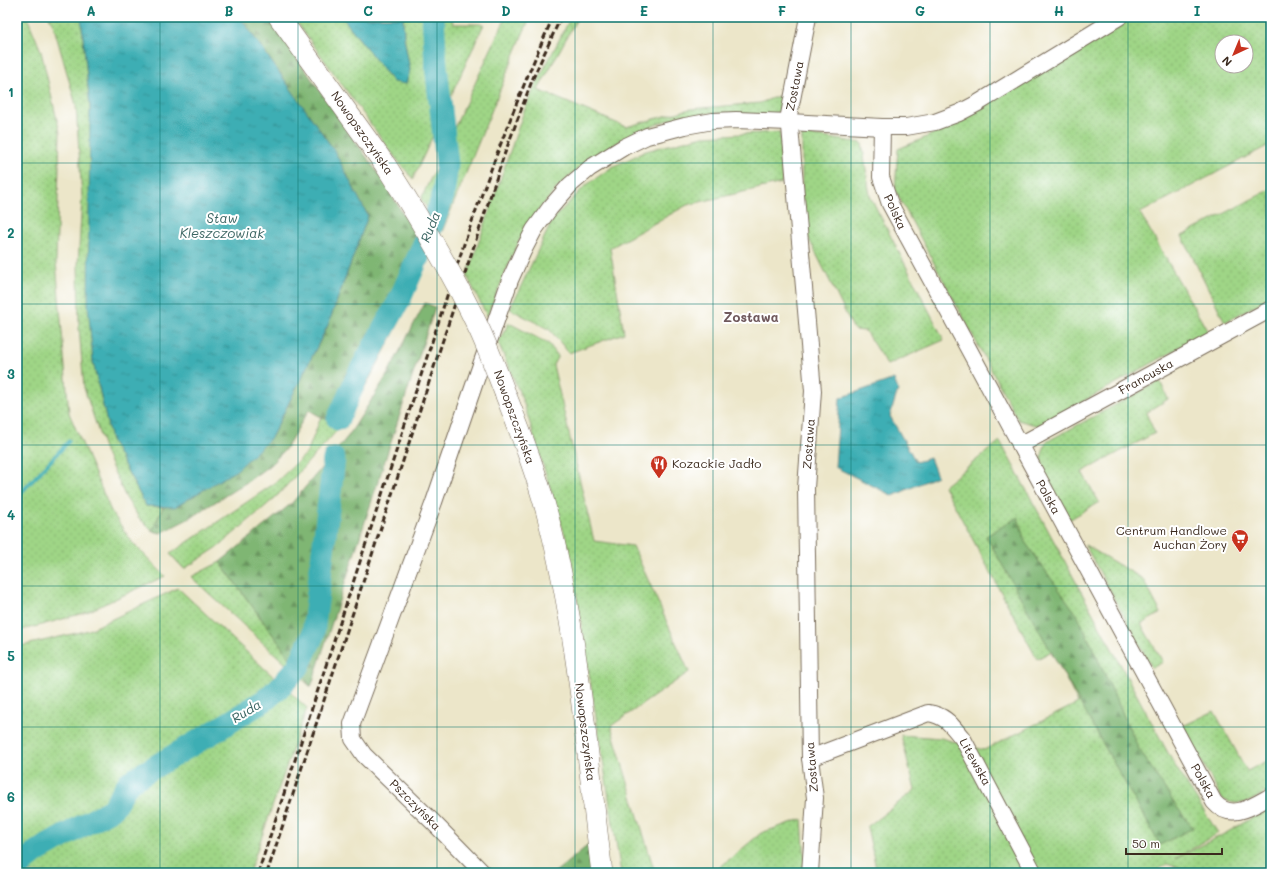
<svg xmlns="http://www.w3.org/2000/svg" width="1288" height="890" viewBox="0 0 1288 890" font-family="Mali,sans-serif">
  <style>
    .grass { fill: url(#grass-dots); stroke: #6d8052; fill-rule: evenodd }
    .forest { fill: url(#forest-firs); stroke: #5d7048 }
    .water { fill: url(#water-ripples); stroke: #3c6c69 }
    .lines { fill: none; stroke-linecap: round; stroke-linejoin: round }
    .stream { stroke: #3caeb4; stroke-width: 4 }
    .river { stroke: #3caeb4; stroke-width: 23 }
    .minor-casing { stroke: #796c5a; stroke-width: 18 }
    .major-casing { stroke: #796c5a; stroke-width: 22 }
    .minor { stroke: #fff; stroke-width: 16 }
    .major { stroke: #fff; stroke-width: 21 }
    .rail { stroke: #3b2a1e; stroke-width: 3; stroke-dasharray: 6 3; stroke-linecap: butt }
    .major-bridge-casing { stroke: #796c5a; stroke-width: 22; stroke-linecap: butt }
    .major-bridge { stroke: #fff; stroke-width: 21 }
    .grid { fill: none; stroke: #0f766e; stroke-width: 1; stroke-opacity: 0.55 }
    .labels { text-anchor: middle; stroke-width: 4; stroke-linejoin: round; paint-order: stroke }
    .street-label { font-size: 12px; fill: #3b2a1e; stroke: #fff }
    .poi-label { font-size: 12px; fill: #3b2a1e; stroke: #fff; text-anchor: start }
    .water-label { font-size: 13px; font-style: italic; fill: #3b6562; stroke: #fff }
    .neighbourhood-label { font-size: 13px; font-weight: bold; fill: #70595d; stroke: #fff }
    .neatline { fill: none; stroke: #0f766e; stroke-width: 1.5 }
    .grid-label { font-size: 13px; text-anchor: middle; font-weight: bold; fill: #0f766e }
  </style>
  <defs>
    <pattern id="grass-dots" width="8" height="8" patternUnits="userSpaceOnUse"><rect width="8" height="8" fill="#9fd586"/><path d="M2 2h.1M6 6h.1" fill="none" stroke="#8ab773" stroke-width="1.8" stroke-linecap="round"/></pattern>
    <pattern id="forest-firs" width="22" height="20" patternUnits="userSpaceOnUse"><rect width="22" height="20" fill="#7fb673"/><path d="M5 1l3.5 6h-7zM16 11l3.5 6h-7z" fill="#69945e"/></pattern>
    <pattern id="water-ripples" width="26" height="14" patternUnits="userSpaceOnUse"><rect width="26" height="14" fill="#3caeb4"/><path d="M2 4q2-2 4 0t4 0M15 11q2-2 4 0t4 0" fill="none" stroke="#348e92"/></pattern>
  </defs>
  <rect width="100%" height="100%" fill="#fff"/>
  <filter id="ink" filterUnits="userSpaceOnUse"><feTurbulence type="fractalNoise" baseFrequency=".025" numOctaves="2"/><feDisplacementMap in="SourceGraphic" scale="8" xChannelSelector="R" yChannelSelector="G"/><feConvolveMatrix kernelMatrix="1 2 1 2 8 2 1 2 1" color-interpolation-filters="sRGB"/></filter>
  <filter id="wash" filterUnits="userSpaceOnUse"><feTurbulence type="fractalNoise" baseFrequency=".012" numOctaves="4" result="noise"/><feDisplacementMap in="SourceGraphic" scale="16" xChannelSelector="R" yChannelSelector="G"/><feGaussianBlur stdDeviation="0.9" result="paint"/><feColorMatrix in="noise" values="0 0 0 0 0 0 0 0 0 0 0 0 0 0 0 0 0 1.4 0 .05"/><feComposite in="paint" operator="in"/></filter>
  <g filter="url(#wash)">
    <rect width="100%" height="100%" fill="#ece6c9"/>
    <g class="grass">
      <path d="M 17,17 L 27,17 L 41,51 L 60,133 L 56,262 L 69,413 L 111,511 L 132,542 L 165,576 L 87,612 L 38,626 L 17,631 Z"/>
      <path d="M 49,17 L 81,17 L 90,107 L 93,362 L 111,440 L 146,506 L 163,507 L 152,531 L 139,518 L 126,498 L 106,454 L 84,388 L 79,327 L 78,265 L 82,198 L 76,105 L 53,24 Z"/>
      <path d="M 293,17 L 342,17 L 393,82 L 410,70 L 404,37 L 403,17 L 452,17 L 453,24 L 484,24 L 413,179 L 394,156 Z"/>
      <path d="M 506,17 L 531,17 L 524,31 L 442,232 L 421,199 Z"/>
      <path d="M 571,17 L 578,17 L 538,90 L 626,127 L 690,109 L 760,103 L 778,96 L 783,98 L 782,110 L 772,115 L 709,113 L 665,121 L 630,135 L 584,163 L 557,188 L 536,213 L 518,243 L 487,316 L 467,276 L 524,111 L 536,84 Z"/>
      <path d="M 1129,17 L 1271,17 L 1271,144 L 1140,213 L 1208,332 L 1039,426 L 1018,420 L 895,190 L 898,149 L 927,137 ZM 1222,42 L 1246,42 L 1246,66 L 1222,66 Z"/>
      <path d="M 780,132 L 782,183 L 687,205 L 610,248 L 624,333 L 569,353 L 550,330 L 510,309 L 553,219 L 585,186 L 612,167 L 646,151 L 703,136 Z"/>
      <path d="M 802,134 L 862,143 L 870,196 L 944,340 L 887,365 L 865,331 L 854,330 L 802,225 Z"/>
      <path d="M 1271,189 L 1271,297 L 1225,322 L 1182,236 Z"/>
      <path d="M 509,323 L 549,344 L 558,356 L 553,365 L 594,541 L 633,546 L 689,672 L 611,726 L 655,873 L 621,873 L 569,548 L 523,401 L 498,342 Z"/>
      <path d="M 1160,381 L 1168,399 L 1146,413 L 1155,433 L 1082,472 L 1099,502 L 1069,520 L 1045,473 L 1041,458 L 1046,442 Z"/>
      <path d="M 321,417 L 345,422 L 276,497 L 218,547 L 184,569 L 170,554 L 275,483 L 307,453 Z"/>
      <path d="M 1000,441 L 1174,764 L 1218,833 L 1175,859 L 1226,833 L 1271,807 L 1271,873 L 1197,873 L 1167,864 L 1152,873 L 877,873 L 867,827 L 915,790 L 901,735 L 941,738 L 984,750 L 1078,703 L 1052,651 L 1037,659 L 944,486 Z"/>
      <path d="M 1085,545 L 1143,579 L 1161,613 L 1141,624 L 1163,662 L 1152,668 Z"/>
      <path d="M 220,562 L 311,687 L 191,577 Z"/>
      <path d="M 178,588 L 307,708 L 249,873 L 17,873 L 17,647 L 89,630 Z"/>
      <path d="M 1214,711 L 1247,771 L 1271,759 L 1271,789 C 1252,800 1245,809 1222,799 L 1183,726 Z"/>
      <path d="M 802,819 L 805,861 L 803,870 L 799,873 L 713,873 L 761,833 Z"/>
    </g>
    <g class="forest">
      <path d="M 240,17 L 268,17 L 382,179 L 429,257 C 405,315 376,369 345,422 L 321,417 L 309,410 L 284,451 L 270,465 L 247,482 L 188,519 L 161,533 L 152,531 L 163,507 L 178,505 L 271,438 L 328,325 L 368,216 L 334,150 Z"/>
      <path d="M 425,303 L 435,307 L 311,687 L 220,562 L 292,503 L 349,435 L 386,377 Z"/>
      <path d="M 1018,517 L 1025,542 L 1078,616 L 1139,749 L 1176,806 L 1193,828 L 1160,845 L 986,536 Z"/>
      <path d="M 592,842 L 595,873 L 554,873 Z"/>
    </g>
    <g class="water">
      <path d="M 81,17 L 240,17 L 334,150 L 368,216 L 328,325 L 271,438 L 237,470 L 175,507 L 146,506 L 111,440 L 93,362 L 88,305 L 90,107 Z"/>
      <path d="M 342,17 L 403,17 L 404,37 L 410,70 L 406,84 L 393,82 Z"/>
      <path d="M 894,379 L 898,390 L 890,416 L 916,462 L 930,458 L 937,476 L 893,496 L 835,467 L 840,398 Z"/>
    </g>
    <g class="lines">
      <path class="stream" d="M 17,497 L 69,441"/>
      <g class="river">
        <path d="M 338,419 L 359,373 L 399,301 L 433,223 L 443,196 L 447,164 L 436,65 L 433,17"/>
        <path d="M 17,868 L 36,852 L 112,809 L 129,782 L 217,730 L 265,700 L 279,688 L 298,667 L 313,635 L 334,459"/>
      </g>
    </g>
  </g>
  <g filter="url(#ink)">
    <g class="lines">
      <defs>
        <g id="minor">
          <path d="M 808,17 L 789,115 L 813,391 L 806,488 L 810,758 L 815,798 L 810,873"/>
          <path d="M 882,127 L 881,177 L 890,204 L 1214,802 C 1231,822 1253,806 1271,796"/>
          <path d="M 1020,445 L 1271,309"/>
          <path d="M 810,758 L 928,713 C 947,716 951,725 963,739 L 1034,873"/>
          <path d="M 483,873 L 433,822 L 364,755 L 353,739 L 352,724 L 434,502 L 510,280 L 523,251 L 534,230 L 550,208 L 570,185 L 590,168 L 624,147 L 647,136 L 685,126 L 713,121 L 736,120 L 789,122 L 882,127 L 906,127 L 935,122 L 959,113 L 978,103 L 1119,17"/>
        </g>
        <g id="major">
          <path d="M 279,17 L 386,166"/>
          <path d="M 505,393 C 522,436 539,480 550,525 C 579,639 587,757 602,873"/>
        </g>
      </defs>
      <use href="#minor" class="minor-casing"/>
      <use href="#major" class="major-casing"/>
      <use href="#minor" class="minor"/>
      <use href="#major" class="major"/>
      <g class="rail">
        <path d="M 258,873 L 465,241 C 492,165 520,91 553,17"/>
        <path d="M 267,873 L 503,158 L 533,78 L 561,17"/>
      </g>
      <defs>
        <path id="major-bridge" d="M 386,166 C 420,219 453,273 480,331 C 489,351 497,372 505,393"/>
      </defs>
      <use href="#major-bridge" class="major-bridge-casing"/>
      <use href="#major-bridge" class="major-bridge"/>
    </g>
  </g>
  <path class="grid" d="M 160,17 L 160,873M 298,17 L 298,873M 437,17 L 437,873M 575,17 L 575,873M 713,17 L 713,873M 851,17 L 851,873M 990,17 L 990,873M 1128,17 L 1128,873M 17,163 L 1271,163M 17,304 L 1271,304M 17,445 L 1271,445M 17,586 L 1271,586M 17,727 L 1271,727"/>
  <defs>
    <symbol id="restaurant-pin" viewBox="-11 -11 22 30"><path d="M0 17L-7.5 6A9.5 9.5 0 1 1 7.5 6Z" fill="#c8321e" stroke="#fff"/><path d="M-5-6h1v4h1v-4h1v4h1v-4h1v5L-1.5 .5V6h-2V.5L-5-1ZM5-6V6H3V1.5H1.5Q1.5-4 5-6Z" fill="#fff"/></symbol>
    <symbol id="supermarket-pin" viewBox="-11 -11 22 30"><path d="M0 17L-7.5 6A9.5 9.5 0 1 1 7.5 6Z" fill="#c8321e" stroke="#fff"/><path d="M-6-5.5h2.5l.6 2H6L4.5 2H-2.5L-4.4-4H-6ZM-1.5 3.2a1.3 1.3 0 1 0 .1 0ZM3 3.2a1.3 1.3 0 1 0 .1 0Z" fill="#fff"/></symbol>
  </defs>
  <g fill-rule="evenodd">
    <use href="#restaurant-pin" x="649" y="454" width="20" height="27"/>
    <use href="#supermarket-pin" x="1230" y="528" width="20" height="27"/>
  </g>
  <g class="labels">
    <g class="street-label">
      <text transform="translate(795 86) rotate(-79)" y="4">Zostawa</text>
      <text transform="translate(362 133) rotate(55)" y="4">Nowopszczyńska</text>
      <text transform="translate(895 212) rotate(65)" y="4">Polska</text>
      <text transform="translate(1146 377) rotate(-29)" y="4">Francuska</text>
      <text transform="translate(514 417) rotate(70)" y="4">Nowopszczyńska</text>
      <text transform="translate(809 444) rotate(-86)" y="4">Zostawa</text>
      <text transform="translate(1048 497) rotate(61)" y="4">Polska</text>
      <text transform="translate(585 732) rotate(83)" y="4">Nowopszczyńska</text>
      <text transform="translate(975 762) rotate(61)" y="4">Litewska</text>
      <text transform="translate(812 767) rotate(-95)" y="4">Zostawa</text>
      <text transform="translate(1203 781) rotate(61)" y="4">Polska</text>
      <text transform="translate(415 805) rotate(45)" y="4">Pszczyńska</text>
    </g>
    <g class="poi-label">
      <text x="672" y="468">Kozackie Jadło</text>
      <text x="1227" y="535" text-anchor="end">Centrum Handlowe<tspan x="1227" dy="14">Auchan Żory</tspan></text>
    </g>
    <g class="water-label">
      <text x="222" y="223">Staw<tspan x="222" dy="15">Kleszczowiak</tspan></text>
      <text transform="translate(430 227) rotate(-68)" y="5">Ruda</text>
      <text transform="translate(246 711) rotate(-31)" y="5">Ruda</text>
    </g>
    <g class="neighbourhood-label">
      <text x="751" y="322">Zostawa</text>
    </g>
  </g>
  <rect width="1288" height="890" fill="none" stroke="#fff" stroke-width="44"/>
  <g transform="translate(1234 54) rotate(224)"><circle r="19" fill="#ffffff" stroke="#b1aaa5"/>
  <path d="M0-3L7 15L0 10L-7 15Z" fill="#c8321e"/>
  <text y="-6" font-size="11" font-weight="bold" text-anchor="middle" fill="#3b2a1e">N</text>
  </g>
  <path d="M1126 848v6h96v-6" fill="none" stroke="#3b2a1e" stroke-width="2"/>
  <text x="1132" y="848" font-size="12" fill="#3b2a1e" stroke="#ffffff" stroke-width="3" paint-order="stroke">50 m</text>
  <rect x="22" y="22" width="1244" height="846" class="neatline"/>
  <g class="grid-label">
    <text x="91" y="16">A</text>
    <text x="229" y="16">B</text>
    <text x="368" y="16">C</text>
    <text x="506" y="16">D</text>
    <text x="644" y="16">E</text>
    <text x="782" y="16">F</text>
    <text x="920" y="16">G</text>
    <text x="1059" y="16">H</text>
    <text x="1197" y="16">I</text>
    <text x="11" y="97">1</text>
    <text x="11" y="238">2</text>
    <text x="11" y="379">3</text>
    <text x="11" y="520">4</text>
    <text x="11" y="661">5</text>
    <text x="11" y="802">6</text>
  </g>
</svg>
